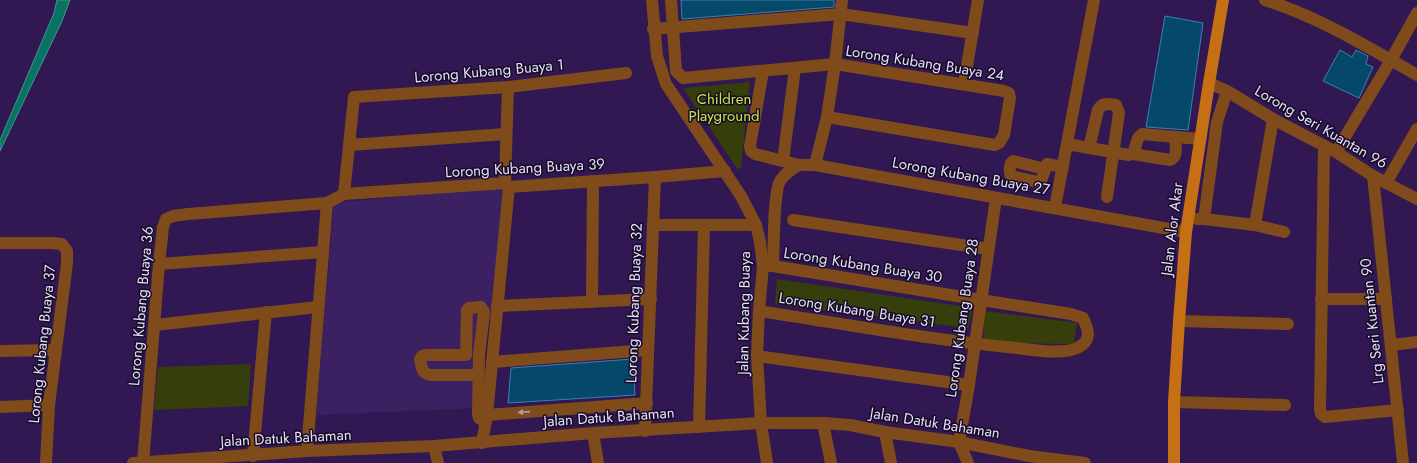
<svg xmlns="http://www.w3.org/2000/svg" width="1417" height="463" viewBox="0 0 1417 463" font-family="Jost,sans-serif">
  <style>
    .built { fill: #3b2162 }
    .green { fill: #363f0b }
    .water { fill: #067363; stroke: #499391 }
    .building { fill: #064869; stroke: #3783b1 }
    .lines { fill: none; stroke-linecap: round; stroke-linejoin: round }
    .minor { stroke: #804b1b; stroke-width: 12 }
    .major { stroke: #c67016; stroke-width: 12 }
    .oneway { fill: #b89b96 }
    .labels { text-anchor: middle; stroke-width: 3; stroke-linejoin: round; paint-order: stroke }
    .street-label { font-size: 15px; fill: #e6ddfb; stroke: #150b25 }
    .park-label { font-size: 15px; fill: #cbe648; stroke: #150b25 }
  </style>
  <rect width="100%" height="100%" fill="#311853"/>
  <path class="built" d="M 506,186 L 479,408 L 316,415 L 334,203 Z"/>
  <g class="green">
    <path d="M 750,82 L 741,167 L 738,170 L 683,88 Z"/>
    <path d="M 777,279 L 973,308 L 968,328 L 775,304 Z"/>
    <path d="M 985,311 L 1077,323 L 1074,344 L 983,343 Z"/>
    <path d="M 251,364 L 248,406 L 154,410 L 158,367 Z"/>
  </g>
  <path class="water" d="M 57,0 L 70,0 L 62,21 L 0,151 L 0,140 L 54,13 Z"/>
  <g class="building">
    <path d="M 681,0 L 834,0 L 834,7 L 682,19 Z"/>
    <path d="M 1165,16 L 1203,23 L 1188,130 L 1146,127 Z"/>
    <path d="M 1340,50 L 1352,57 L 1356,50 L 1368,56 L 1366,64 L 1373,67 L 1359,98 L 1323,81 Z"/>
    <path d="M 633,359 L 635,395 L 508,403 L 511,368 Z"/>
  </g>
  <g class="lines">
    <g class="minor">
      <path d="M 652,0 L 657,56 L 666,84 L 741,196 L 756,225 L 760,242 L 763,266 L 759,311 L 757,356 L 761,423 L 767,463"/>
      <path d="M 671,0 L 676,71 L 683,78 L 835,64 L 1004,91 L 1009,93 L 1010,98 L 1004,135 L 999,143 L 995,145 L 827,117"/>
      <path d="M 1265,0 C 1319,17 1368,47 1417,75"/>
      <path d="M 653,29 L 841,14 L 973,33"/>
      <path d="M 763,71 L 750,146 L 751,151 L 755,154 L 799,165 L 815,165 L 1186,232"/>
      <path d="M 1209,83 L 1227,91 L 1273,119 L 1336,152 L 1373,176 L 1417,199"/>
      <path d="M 964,84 L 978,0"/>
      <path d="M 1067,144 L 1129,155 L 1133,154 L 1138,138 L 1142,134 L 1200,139"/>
      <path d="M 349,145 L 506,134"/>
      <path d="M 1324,146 L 1320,409 L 1321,414 L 1325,417 L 1398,410"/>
      <path d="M 1089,148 L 1098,110 C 1103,102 1107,104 1116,105 L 1119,113 L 1107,197"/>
      <path d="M 1336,152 L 1391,60 L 1417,13"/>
      <path d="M 1133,154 L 1170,160 C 1179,157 1175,145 1175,137"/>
      <path d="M 783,161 L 795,68"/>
      <path d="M 815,165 L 827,117 L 835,64 L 842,0"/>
      <path d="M 1045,169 L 1013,161 C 1009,164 1009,172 1011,176 L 1038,182 L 1041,181 L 1047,164 L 1063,167"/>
      <path d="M 1373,176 L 1403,463"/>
      <path d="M 505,183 L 508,87"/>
      <path d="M 1386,183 L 1417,129"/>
      <path d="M 344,194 L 354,97 L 508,87 L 626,73"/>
      <path d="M 1055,207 L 1094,0"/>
      <path d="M 1197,219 L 1204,219 L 1255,225 L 1284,232"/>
      <path d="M 1204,219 L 1217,122 L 1227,91"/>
      <path d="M 793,220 L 988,249"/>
      <path d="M 653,225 L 756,225"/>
      <path d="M 1255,225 L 1273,119"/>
      <path d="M 0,243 L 52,243 L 62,244 L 67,251 L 67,263 L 49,405 L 46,463"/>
      <path d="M 159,264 L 323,252"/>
      <path d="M 773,266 C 774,249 773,194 780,181 C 785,173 791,170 799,165"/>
      <path d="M 1321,299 L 1386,299"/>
      <path d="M 592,302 L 593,181"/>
      <path d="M 497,306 L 651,299"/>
      <path d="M 759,311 C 845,324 930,340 1017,348 C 1032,350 1063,355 1077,348 C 1092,341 1089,331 1083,318 L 1071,314 L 981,300 L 773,266 L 763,266"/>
      <path d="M 1179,321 L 1288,324"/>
      <path d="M 155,325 L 318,307"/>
      <path d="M 1391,345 L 1417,342"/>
      <path d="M 0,351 L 55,350"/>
      <path d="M 757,356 L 969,385"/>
      <path d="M 492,362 L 648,350"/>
      <path d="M 478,375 L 430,375 C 421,373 422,367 420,359 L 422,356 L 426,355 L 466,355 L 467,310 L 469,308 L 481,307 L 484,312 L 479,355 L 478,414 L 479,418 L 485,422"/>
      <path d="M 1174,402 L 1285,405"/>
      <path d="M 0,407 L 49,405"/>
      <path d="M 487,415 L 647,403"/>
      <path d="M 823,423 L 831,463"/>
      <path d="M 699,427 L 704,226"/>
      <path d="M 645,431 L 655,177"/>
      <path d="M 885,432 L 891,463"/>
      <path d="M 593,433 L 598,463"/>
      <path d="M 482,443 L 487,415 L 509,187"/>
      <path d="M 434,446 L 438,463"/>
      <path d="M 307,451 L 327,203"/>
      <path d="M 253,456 L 266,312"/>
      <path d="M 133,463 L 307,451 L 434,446 L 593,433 L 761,423 L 823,423 L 850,425 L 885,432 L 959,442 L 1029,456 L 1085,463"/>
      <path d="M 143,463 L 159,264 L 163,227 L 166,219 L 173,216 L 188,214 L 327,203 L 344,194 L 505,183 L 509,187 L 655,177 L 725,171"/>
      <path d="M 968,463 L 959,442 L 969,385 L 996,198"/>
    </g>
    <path class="major" d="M 1174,463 L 1174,402 L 1179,321 L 1186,232 L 1209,83 L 1223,0"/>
  </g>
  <defs><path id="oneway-solid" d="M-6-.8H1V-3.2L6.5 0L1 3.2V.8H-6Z"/></defs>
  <use class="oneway" href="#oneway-solid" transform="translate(524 412) rotate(176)"/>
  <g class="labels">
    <g class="street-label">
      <text transform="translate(925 63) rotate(9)" y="5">Lorong Kubang Buaya 24</text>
      <text transform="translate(489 71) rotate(-5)" y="5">Lorong Kubang Buaya 1</text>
      <text transform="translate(1321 127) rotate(30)" y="5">Lorong Seri Kuantan 96</text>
      <text transform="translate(525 168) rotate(-3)" y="5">Lorong Kubang Buaya 39</text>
      <text transform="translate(971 176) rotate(10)" y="5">Lorong Kubang Buaya 27</text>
      <text transform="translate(1172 229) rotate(-83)" y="5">Jalan Alor Akar</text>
      <text transform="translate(863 265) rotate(9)" y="5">Lorong Kubang Buaya 30</text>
      <text transform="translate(634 303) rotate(-88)" y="5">Lorong Kubang Buaya 32</text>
      <text transform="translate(141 306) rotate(-85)" y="5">Lorong Kubang Buaya 36</text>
      <text transform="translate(857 310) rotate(9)" y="5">Lorong Kubang Buaya 31</text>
      <text transform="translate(744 313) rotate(-89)" y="5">Jalan Kubang Buaya</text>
      <text transform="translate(962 318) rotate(-82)" y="5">Lorong Kubang Buaya 28</text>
      <text transform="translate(1372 321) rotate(-96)" y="5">Lrg Seri Kuantan 90</text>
      <text transform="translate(42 344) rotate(-84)" y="5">Lorong Kubang Buaya 37</text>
      <text transform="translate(609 417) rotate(-4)" y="5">Jalan Datuk Bahaman</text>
      <text transform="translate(935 423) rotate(9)" y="5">Jalan Datuk Bahaman</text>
      <text transform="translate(286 438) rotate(-3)" y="5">Jalan Datuk Bahaman</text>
    </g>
    <g class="park-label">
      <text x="724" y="104">Children<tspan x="724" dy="17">Playground</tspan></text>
    </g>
  </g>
</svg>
